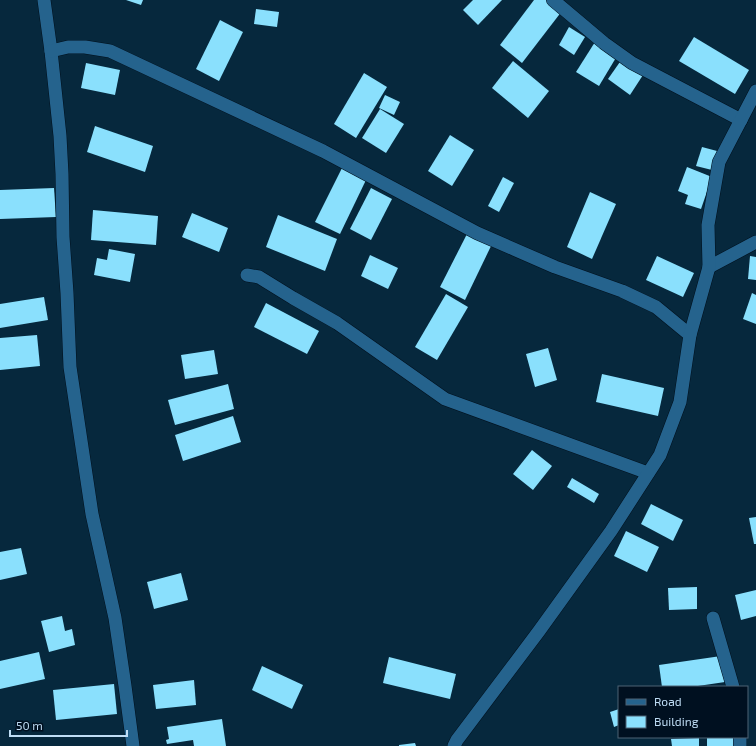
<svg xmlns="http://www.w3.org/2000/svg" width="756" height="746" viewBox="0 0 756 746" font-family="'Exo 2',sans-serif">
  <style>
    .building { fill: #8ae0fd }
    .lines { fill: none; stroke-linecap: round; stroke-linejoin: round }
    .minor-casing { stroke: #01101d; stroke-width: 14 }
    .minor { stroke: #25638d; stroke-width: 13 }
  </style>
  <rect width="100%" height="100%" fill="#06283d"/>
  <g class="building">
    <path d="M 126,0 L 143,0 L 141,5 Z"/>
    <path d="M 473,0 L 502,0 L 478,25 L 463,10 Z"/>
    <path d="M 534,0 L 548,0 L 562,11 L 522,63 L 500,45 Z"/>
    <path d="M 256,9 L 279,12 L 277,27 L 254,24 Z"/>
    <path d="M 220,20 L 243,32 L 219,81 L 196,69 Z"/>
    <path d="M 569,27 L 585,37 L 574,55 L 559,45 Z"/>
    <path d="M 694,37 L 749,70 L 735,94 L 679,61 Z"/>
    <path d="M 595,42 L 617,56 L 599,86 L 576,72 Z"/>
    <path d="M 622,59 L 643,75 L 630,95 L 608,79 Z"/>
    <path d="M 513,61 L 549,91 L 528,118 L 492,88 Z"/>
    <path d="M 86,63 L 120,70 L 115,95 L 81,88 Z"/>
    <path d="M 364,73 L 387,87 L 356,138 L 334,124 Z"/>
    <path d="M 385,95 L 400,102 L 394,115 L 379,108 Z"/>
    <path d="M 380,109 L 404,124 L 386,153 L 362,138 Z"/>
    <path d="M 95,126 L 153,146 L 145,172 L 87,152 Z"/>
    <path d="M 450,135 L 474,150 L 452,186 L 428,171 Z"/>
    <path d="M 702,147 L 717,151 L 712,170 L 696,166 Z"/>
    <path d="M 687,167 L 712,177 L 701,209 L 685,204 L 688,195 L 678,191 Z"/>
    <path d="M 342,168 L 366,180 L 340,234 L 315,222 Z"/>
    <path d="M 503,177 L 514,183 L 499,212 L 488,206 Z"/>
    <path d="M 54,188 L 56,217 L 0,219 L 0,190 Z"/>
    <path d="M 371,188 L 392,199 L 371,240 L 350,229 Z"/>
    <path d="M 590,192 L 616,204 L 592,259 L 567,247 Z"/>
    <path d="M 93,210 L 158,216 L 156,245 L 91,240 Z"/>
    <path d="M 192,213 L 228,228 L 219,252 L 182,237 Z"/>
    <path d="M 278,215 L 337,239 L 325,271 L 266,247 Z"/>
    <path d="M 468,232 L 492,244 L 465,300 L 440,287 Z"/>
    <path d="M 109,249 L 135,254 L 130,282 L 94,275 L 97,258 L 107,260 Z"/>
    <path d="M 370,255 L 398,268 L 388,289 L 361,276 Z"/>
    <path d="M 657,256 L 694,273 L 683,297 L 646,280 Z"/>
    <path d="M 750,256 L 756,257 L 756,280 L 748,279 Z"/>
    <path d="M 752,293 L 756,295 L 756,324 L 743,319 Z"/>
    <path d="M 446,294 L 468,307 L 437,360 L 415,347 Z"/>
    <path d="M 44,297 L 48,320 L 0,328 L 0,304 Z"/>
    <path d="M 266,303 L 319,331 L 307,354 L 254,327 Z"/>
    <path d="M 37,335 L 40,366 L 0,370 L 0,338 Z"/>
    <path d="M 548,348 L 557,380 L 535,387 L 526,354 Z"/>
    <path d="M 214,350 L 218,374 L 185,379 L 181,355 Z"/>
    <path d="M 602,374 L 664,388 L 658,416 L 596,402 Z"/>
    <path d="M 228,384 L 234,409 L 175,425 L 168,400 Z"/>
    <path d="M 233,416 L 241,442 L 183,461 L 175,435 Z"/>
    <path d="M 532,450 L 552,466 L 533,490 L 513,474 Z"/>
    <path d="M 572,478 L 599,494 L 594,503 L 567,487 Z"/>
    <path d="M 651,504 L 683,520 L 673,541 L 641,524 Z"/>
    <path d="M 756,517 L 756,544 L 754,544 L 749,518 Z"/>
    <path d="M 626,531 L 659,547 L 647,572 L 614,556 Z"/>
    <path d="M 21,548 L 27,574 L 0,580 L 0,552 Z"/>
    <path d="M 181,573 L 188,600 L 154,609 L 147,582 Z"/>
    <path d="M 697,587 L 697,609 L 669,610 L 668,588 Z"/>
    <path d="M 756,590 L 756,616 L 741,620 L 735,595 Z"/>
    <path d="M 62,616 L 65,631 L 72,629 L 75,645 L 49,652 L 41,621 Z"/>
    <path d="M 39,652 L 45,679 L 0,689 L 0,661 Z"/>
    <path d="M 721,656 L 725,682 L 691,687 L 662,687 L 659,665 Z"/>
    <path d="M 389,657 L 456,674 L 450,699 L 383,683 Z"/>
    <path d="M 262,666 L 303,685 L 292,709 L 252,690 Z"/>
    <path d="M 194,680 L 196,705 L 156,709 L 153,685 Z"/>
    <path d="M 114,684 L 117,714 L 56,720 L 53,690 Z"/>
    <path d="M 619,709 L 619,725 L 614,727 L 610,712 Z"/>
    <path d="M 222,719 L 226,746 L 194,746 L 193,740 L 167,744 L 166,740 L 169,739 L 167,727 Z"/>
    <path d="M 699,738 L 699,746 L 672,746 L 671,739 Z"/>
    <rect x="707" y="738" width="26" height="8"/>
    <path d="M 415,743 L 416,746 L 399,746 L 399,745 Z"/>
  </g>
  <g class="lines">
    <defs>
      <g id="minor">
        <path d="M 44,0 L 51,51 L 60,136 L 62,174 L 63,237 L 67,293 L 70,367 L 92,514 L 115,618 L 125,686 L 133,746"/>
        <path d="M 553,0 L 604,43 L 632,63 L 741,120"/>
        <path d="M 51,51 L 68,47 L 85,47 L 110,51 L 323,151 L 477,233 L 555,267 L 622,291 L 656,307 L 690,335"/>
        <path d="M 709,267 L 756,242"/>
        <path d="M 247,275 L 259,277 L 293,298 L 337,323 L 445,399 L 648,473"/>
        <path d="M 713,618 L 733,687"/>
        <path d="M 740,737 L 740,746"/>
        <path d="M 454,746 L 457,740 L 539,631 L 611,531 L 660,455 L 680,402 L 690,335 L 709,267 L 708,225 L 719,162 L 756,91"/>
      </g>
    </defs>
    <use href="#minor" class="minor-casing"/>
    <use href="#minor" class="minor"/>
  </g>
  <rect x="618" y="686" width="130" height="52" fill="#001020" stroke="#4c6275"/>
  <rect x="626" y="699" width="20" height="6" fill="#25638d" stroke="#4c6275"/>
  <text x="654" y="706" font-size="12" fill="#bfddf5">Road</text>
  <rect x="626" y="716" width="20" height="12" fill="#8ae0fd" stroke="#4c6275"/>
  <text x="654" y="726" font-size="12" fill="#bfddf5">Building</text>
  <path d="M10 730v6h117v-6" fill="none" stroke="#bfddf5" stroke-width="2"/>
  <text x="16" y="730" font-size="12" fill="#bfddf5" stroke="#001020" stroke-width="3" paint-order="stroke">50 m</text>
</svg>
